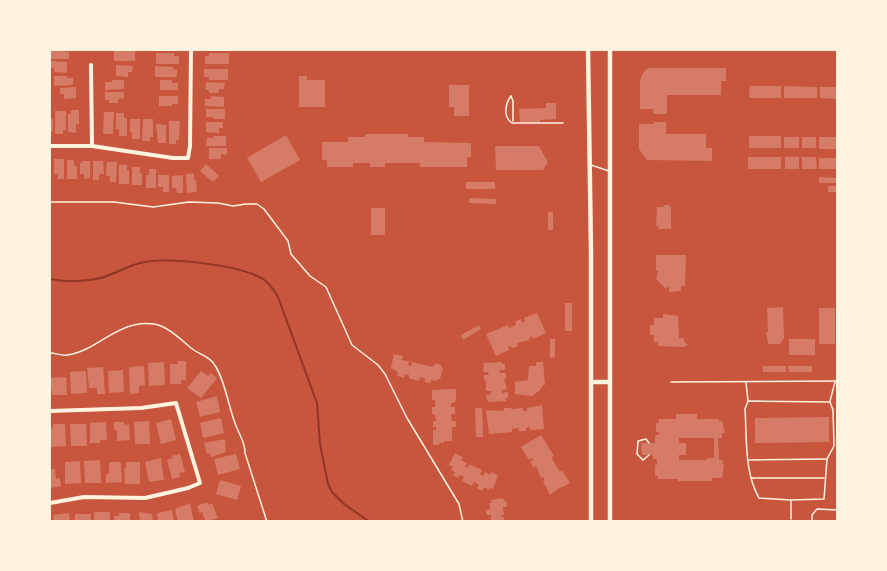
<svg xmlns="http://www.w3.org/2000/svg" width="887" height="571" viewBox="0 0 887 571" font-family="'Sofia Sans Condensed',sans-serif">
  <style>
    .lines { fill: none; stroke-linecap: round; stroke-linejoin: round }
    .stream { stroke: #8f3625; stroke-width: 2 }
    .building { fill: #d67c66; fill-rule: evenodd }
    .path { stroke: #fff3e0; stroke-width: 1.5 }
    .service { stroke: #fff3e0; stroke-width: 1.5 }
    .minor { stroke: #fff3e0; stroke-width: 4 }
    .secondary { stroke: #fff3e0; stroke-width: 4.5 }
  </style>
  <rect width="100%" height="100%" fill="#c8553d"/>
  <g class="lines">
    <path class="stream" d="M 50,279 C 66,282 84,282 101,278 C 114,274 126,267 140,263 C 166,256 240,265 263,279 C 270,284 274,290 278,297 L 317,403 L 320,444 L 328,484 L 332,492 L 344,504 L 370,522"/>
  </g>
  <g class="building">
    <path d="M 50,50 L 65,50 L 65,52 L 69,52 L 69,59 L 50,59 Z"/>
    <path d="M 135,50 L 135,61 L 114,61 L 114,51 Z"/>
    <path d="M 156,53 L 174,53 L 174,56 L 179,56 L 179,64 L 156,64 Z"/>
    <path d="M 209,53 L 229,53 L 229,64 L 205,64 L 205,56 L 209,56 Z"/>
    <path d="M 50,61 L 67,62 L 67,73 L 54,72 L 54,68 L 50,68 Z"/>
    <path d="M 116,65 L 133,66 L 132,72 L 128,72 L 128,77 L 116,76 Z"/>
    <path d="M 155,66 L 173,67 L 173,69 L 177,70 L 177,77 L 155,77 Z"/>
    <path d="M 649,68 L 726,68 L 726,81 L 721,81 L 721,95 L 667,95 L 667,114 L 653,114 L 653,109 L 640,109 L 640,80 L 644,71 Z"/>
    <path d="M 204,69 L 228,69 L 228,80 L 209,80 L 209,77 L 204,77 Z"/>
    <path d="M 54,76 L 67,76 L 67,78 L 73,78 L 73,85 L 54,86 Z"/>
    <path d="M 299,76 L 307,76 L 307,80 L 325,80 L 325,107 L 299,107 Z"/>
    <path d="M 112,80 L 124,80 L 124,89 L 105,90 L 105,82 L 112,82 Z"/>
    <path d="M 160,80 L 172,80 L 172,83 L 178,83 L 178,90 L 160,90 Z"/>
    <path d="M 206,82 L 225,83 L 224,89 L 219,89 L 219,93 L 209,93 L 209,90 L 205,90 Z"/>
    <path d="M 449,85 L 469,85 L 469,116 L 454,116 L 454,107 L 449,107 Z"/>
    <path d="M 750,86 L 781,86 L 781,98 L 749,98 Z"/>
    <path d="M 784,86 L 817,87 L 817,98 L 784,98 Z"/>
    <path d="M 76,87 L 76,98 L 64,99 L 64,94 L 60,94 L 60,88 Z"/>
    <path d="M 820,87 L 838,87 L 838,99 L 820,98 Z"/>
    <path d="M 105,92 L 124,92 L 124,98 L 118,99 L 118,103 L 109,103 L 109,100 L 105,100 Z"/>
    <path d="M 159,96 L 178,96 L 178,104 L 172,104 L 172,106 L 159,106 Z"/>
    <path d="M 211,96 L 224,97 L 224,107 L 205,106 L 205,99 L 211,99 Z"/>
    <path d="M 546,103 L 556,103 L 556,119 L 540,120 L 540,122 L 520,122 L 519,109 L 546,108 Z"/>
    <path d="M 206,109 L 225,109 L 225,119 L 213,119 L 213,117 L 206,117 Z"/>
    <path d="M 71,110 L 79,110 L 79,124 L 76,124 L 76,133 L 68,132 L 68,114 L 71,114 Z"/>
    <path d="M 55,111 L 66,111 L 66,130 L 63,130 L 63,134 L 55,134 Z"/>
    <path d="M 104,112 L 114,112 L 113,134 L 103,134 Z"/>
    <path d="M 116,113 L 124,113 L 124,118 L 127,118 L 127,136 L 119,136 L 119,129 L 116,129 Z"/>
    <rect x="50" y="119" width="3" height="13"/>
    <path d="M 130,119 L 140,119 L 140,139 L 132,139 L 132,132 L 130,132 Z"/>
    <path d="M 143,119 L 153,119 L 153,137 L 150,137 L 150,141 L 142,141 Z"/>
    <path d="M 169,121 L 180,121 L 179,140 L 176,140 L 176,144 L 169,144 Z"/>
    <path d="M 206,122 L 223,122 L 223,128 L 219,128 L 219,133 L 206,132 Z"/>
    <path d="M 654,122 L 666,122 L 666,134 L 706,134 L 706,148 L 712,148 L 712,161 L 647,160 L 639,149 L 639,124 L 654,124 Z"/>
    <path d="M 156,124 L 166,125 L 166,143 L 158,143 Z"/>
    <path d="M 365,134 L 408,134 L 408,137 L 424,137 L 424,142 L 471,143 L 471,157 L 467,157 L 467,167 L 420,167 L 420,163 L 385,163 L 385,167 L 370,167 L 370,163 L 353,163 L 353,167 L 327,167 L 327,160 L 322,160 L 322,142 L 348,142 L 348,137 L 365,137 Z"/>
    <path d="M 286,135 L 300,160 L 261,182 L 247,158 Z"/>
    <path d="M 213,136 L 226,136 L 226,146 L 206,146 L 207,138 L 213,138 Z"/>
    <rect x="749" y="136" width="32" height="12"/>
    <rect x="784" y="137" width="15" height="11"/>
    <rect x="802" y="137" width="14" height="11"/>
    <rect x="819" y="137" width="19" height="12"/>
    <path d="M 495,146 L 539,146 L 548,162 L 543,170 L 496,170 Z"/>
    <path d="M 209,148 L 227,148 L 227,155 L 221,154 L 221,159 L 209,159 Z"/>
    <rect x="748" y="157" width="33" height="12"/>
    <rect x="785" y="157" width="14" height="12"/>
    <path d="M 802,157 L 816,157 L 817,169 L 802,169 Z"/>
    <rect x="819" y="158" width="19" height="11"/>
    <path d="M 54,159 L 64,159 L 64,179 L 58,179 L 58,174 L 54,174 Z"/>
    <path d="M 67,160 L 74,160 L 74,166 L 77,166 L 77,179 L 67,179 Z"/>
    <path d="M 82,161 L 90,161 L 90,178 L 84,179 L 84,174 L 80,174 L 80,163 L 82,163 Z"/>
    <path d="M 93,161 L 103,161 L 104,174 L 99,174 L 99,180 L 93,180 Z"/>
    <path d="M 107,162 L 117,162 L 116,182 L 110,182 L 110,176 L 106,176 Z"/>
    <path d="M 206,164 L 219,176 L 213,182 L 200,171 Z"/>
    <path d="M 119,165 L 127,165 L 127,170 L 129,170 L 129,184 L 119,184 Z"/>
    <path d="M 132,167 L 140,167 L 140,173 L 142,173 L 142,185 L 132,185 Z"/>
    <path d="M 149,169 L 156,169 L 156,188 L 146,188 L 146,175 L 149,175 Z"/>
    <path d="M 194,173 L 194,180 L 196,180 L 197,192 L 187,193 L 186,174 Z"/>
    <path d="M 158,175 L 169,175 L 169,192 L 163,192 L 163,187 L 158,187 Z"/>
    <path d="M 183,175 L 183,193 L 177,193 L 176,188 L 172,188 L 172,176 Z"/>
    <path d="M 819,177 L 838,178 L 838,183 L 819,183 Z"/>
    <rect x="466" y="182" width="29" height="7"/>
    <rect x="828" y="186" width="10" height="6"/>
    <path d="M 469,198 L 496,199 L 496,204 L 469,203 Z"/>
    <path d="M 664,205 L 669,205 L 671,208 L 671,229 L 659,229 L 658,226 L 656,226 L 657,207 L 664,207 Z"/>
    <rect x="371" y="208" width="14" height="27"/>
    <rect x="548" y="212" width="5" height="18"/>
    <path d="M 656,255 L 686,255 L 685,286 L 681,286 L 681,291 L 669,292 L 669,286 L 666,289 L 656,279 L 658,271 L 656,271 Z"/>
    <rect x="565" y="303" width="7" height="28"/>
    <path d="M 783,307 L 784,338 L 780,344 L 768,344 L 766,332 L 768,332 L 767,308 Z"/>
    <rect x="819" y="308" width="16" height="36"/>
    <path d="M 537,313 L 546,333 L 533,339 L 532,336 L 529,338 L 530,340 L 517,343 L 518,346 L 512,348 L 511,346 L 508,347 L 509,350 L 496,356 L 486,334 L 508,325 L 509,328 L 516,325 L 515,322 L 521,319 L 522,323 L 525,321 L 524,318 Z"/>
    <path d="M 663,314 L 678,316 L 679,338 L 684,338 L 684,341 L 688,345 L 684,347 L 658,346 L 658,342 L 654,342 L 654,335 L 650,335 L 650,325 L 654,325 L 654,318 L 663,318 Z"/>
    <path d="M 479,325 L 481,329 L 463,340 L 461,335 Z"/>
    <path d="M 550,339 L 555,339 L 555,357 L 550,358 Z"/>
    <rect x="789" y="339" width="26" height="16"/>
    <path d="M 394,354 L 403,356 L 402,360 L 409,361 L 408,365 L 411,366 L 412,362 L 434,367 L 435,363 L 441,365 L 441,367 L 443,368 L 440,379 L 438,379 L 437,381 L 431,380 L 431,383 L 425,382 L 425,378 L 420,377 L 419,381 L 409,378 L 409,375 L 405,374 L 404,378 L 397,376 L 398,372 L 391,368 Z"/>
    <path d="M 178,361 L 186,361 L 186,380 L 181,380 L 181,384 L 170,384 L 170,364 L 178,364 Z"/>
    <path d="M 164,362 L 165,385 L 149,386 L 148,363 Z"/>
    <path d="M 502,362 L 502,364 L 505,364 L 505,370 L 499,370 L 500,373 L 506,373 L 506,379 L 504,379 L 507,389 L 502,390 L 502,393 L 508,392 L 508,398 L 505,398 L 506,401 L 488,402 L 486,395 L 491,394 L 491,391 L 486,391 L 486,380 L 484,381 L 484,375 L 489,375 L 488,372 L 483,372 L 484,363 Z"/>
    <path d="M 536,362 L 543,362 L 545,385 L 543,385 L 539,391 L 532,396 L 515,394 L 515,382 L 528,380 L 529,366 L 536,366 Z"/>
    <path d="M 144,366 L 145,385 L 139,386 L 139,393 L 130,394 L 129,367 Z"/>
    <rect x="763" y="366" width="23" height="6"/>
    <path d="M 788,366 L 812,366 L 812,372 L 789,372 Z"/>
    <path d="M 103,367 L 105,394 L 97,394 L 97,388 L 89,388 L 87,368 Z"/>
    <path d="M 123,370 L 124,392 L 109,393 L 108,371 Z"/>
    <path d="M 86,371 L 87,393 L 71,394 L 70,372 Z"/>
    <path d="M 201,371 L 208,376 L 211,373 L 217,378 L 201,398 L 187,388 Z"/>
    <path d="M 66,377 L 67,395 L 52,395 L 50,378 Z"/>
    <path d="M 447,389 L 456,389 L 456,399 L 454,403 L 451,403 L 451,407 L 455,407 L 455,414 L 451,414 L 452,421 L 456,421 L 456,427 L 452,427 L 452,441 L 444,441 L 444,443 L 439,443 L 439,445 L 433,445 L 433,430 L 436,430 L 436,427 L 433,427 L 433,421 L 436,421 L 435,414 L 432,414 L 432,407 L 435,407 L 435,400 L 432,400 L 432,390 Z"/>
    <path d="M 217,396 L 220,412 L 200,417 L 196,402 Z"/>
    <path d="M 542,405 L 544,429 L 530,430 L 530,427 L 526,428 L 526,431 L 519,431 L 519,428 L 512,429 L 512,432 L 489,434 L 486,410 L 504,411 L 504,408 L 511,408 L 511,409 L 523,408 L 523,411 L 527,411 L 527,408 Z"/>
    <path d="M 475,408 L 482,408 L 483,437 L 476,437 Z"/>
    <path d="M 676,414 L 697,414 L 697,419 L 719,419 L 719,421 L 722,421 L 725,433 L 722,433 L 722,438 L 718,438 L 719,460 L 722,460 L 724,466 L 722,478 L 712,478 L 712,481 L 678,481 L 678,479 L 658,479 L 658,476 L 655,476 L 655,465 L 657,465 L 657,459 L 653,459 L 653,455 L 642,455 L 641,443 L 655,443 L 655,435 L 659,435 L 659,432 L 656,432 L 656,423 L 659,423 L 659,419 L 676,419 ZM 679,438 L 714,438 L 714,458 L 707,458 L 707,460 L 679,460 L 679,455 L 686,455 L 686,443 L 679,443 Z"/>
    <path d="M 829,417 L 829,442 L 755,443 L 755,418 Z"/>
    <path d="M 221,418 L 224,433 L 203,438 L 200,423 Z"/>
    <path d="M 171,419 L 176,440 L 161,444 L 156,423 Z"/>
    <path d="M 149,421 L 150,444 L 135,444 L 134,422 Z"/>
    <path d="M 106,422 L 107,440 L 100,440 L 100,443 L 90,443 L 90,423 Z"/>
    <path d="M 114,422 L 124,422 L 124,425 L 129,424 L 130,440 L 117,441 L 117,430 L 114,430 Z"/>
    <path d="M 53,424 L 65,424 L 66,446 L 51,447 L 50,429 L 53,428 Z"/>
    <path d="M 70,424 L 86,424 L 87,446 L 71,446 Z"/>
    <path d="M 541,435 L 554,456 L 551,457 L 560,472 L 562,470 L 570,483 L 561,488 L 560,487 L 550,495 L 543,481 L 545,480 L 543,477 L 541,478 L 536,466 L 534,468 L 530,462 L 533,460 L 532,458 L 529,460 L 521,447 Z"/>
    <path d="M 225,439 L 226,452 L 211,457 L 210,453 L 207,454 L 204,443 Z"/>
    <path d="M 455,453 L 463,457 L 461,460 L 467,463 L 465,466 L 468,468 L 469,464 L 482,470 L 480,474 L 483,476 L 485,472 L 490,475 L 491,472 L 498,475 L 493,489 L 490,488 L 489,490 L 484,487 L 482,491 L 477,488 L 479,485 L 474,482 L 472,486 L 462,481 L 464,477 L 460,475 L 458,478 L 453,475 L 455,472 L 451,470 L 453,467 L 449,465 Z"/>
    <path d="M 180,454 L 185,472 L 179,473 L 180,477 L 172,479 L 167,460 L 173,458 L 172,456 Z"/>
    <path d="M 236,454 L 240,469 L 218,475 L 214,459 Z"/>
    <path d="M 161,458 L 164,480 L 149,482 L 145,462 Z"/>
    <path d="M 100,460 L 101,483 L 85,483 L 84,461 Z"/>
    <path d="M 80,461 L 81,483 L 65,484 L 65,462 Z"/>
    <path d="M 109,462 L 121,462 L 122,482 L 106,483 L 106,474 L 109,474 Z"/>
    <path d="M 126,462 L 140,462 L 140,484 L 125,484 L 124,468 L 126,468 Z"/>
    <path d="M 50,469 L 55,469 L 56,479 L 60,478 L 61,486 L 51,488 L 50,486 Z"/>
    <path d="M 220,480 L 241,486 L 237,500 L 216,494 Z"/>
    <path d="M 503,498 L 504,501 L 506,501 L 507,507 L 503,507 L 504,515 L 501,515 L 501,517 L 504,517 L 505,522 L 491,522 L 491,515 L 486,515 L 486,510 L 490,509 L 489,503 L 492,503 L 491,500 Z"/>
    <path d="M 207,502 L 208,505 L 212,503 L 218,518 L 206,522 L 202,512 L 200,513 L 197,506 Z"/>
    <path d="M 190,503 L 194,522 L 178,522 L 175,509 Z"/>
    <path d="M 172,510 L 174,522 L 158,522 L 157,513 Z"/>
    <rect x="94" y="512" width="16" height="10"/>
    <path d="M 139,512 L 152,514 L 153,522 L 140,522 Z"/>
    <path d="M 69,513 L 70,522 L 54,522 L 53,515 Z"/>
    <path d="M 119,513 L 130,513 L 130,521 L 114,522 L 114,516 L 119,516 Z"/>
    <rect x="75" y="514" width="16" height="8"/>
  </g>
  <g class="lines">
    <g class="path">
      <path d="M 50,202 L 114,202 L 153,207 L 189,202 L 218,203 L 233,206 L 246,204 L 257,204 L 264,209 L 288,241 L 291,254 L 310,276 L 326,287 L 352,345 L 378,365 L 385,374 L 407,418 L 459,504 L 463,522"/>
      <path d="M 50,353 C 56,353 61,356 67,355 C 92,352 110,330 134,325 C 162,319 172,332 191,348 C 200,355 210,356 216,367 C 226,384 228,405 235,423 C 239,435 245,441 245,453 L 267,522"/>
      <path d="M 812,522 L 812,515 L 817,509 L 838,510"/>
    </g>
    <g class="service">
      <path d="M 511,96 C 505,104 503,117 512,123 L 563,123"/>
      <path d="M 511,96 L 513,101 L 513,121"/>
      <path d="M 591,165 L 609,171"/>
      <path d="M 671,382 L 838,381"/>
      <path d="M 746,382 L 748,401"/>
      <path d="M 830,401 L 835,382"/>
      <path d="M 649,443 L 646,439 L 638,441 L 637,454 L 643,460 L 649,455"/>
      <path d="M 749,460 L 826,459"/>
      <path d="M 751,478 L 824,478"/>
      <path d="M 791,519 L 791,500 L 824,499 L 827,459 L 834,446 L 833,410 L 830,402 L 748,401 L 745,409 C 747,438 744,472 759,498 L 791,500"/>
    </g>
    <g class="minor">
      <path d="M 91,65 L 92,146"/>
      <path d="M 50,146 L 92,146 L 173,158 L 188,158 L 190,146 L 191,50"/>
      <path d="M 50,411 L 141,408 L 176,403 L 200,483 L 188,488 L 145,498 L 84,497 L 50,503"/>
    </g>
    <g class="secondary">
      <path d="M 588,50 L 591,252 L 591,522"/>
      <path d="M 592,382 L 610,382"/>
      <path d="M 610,522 L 610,50"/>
    </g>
  </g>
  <rect width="887" height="571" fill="none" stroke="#fff3e0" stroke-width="102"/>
</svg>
